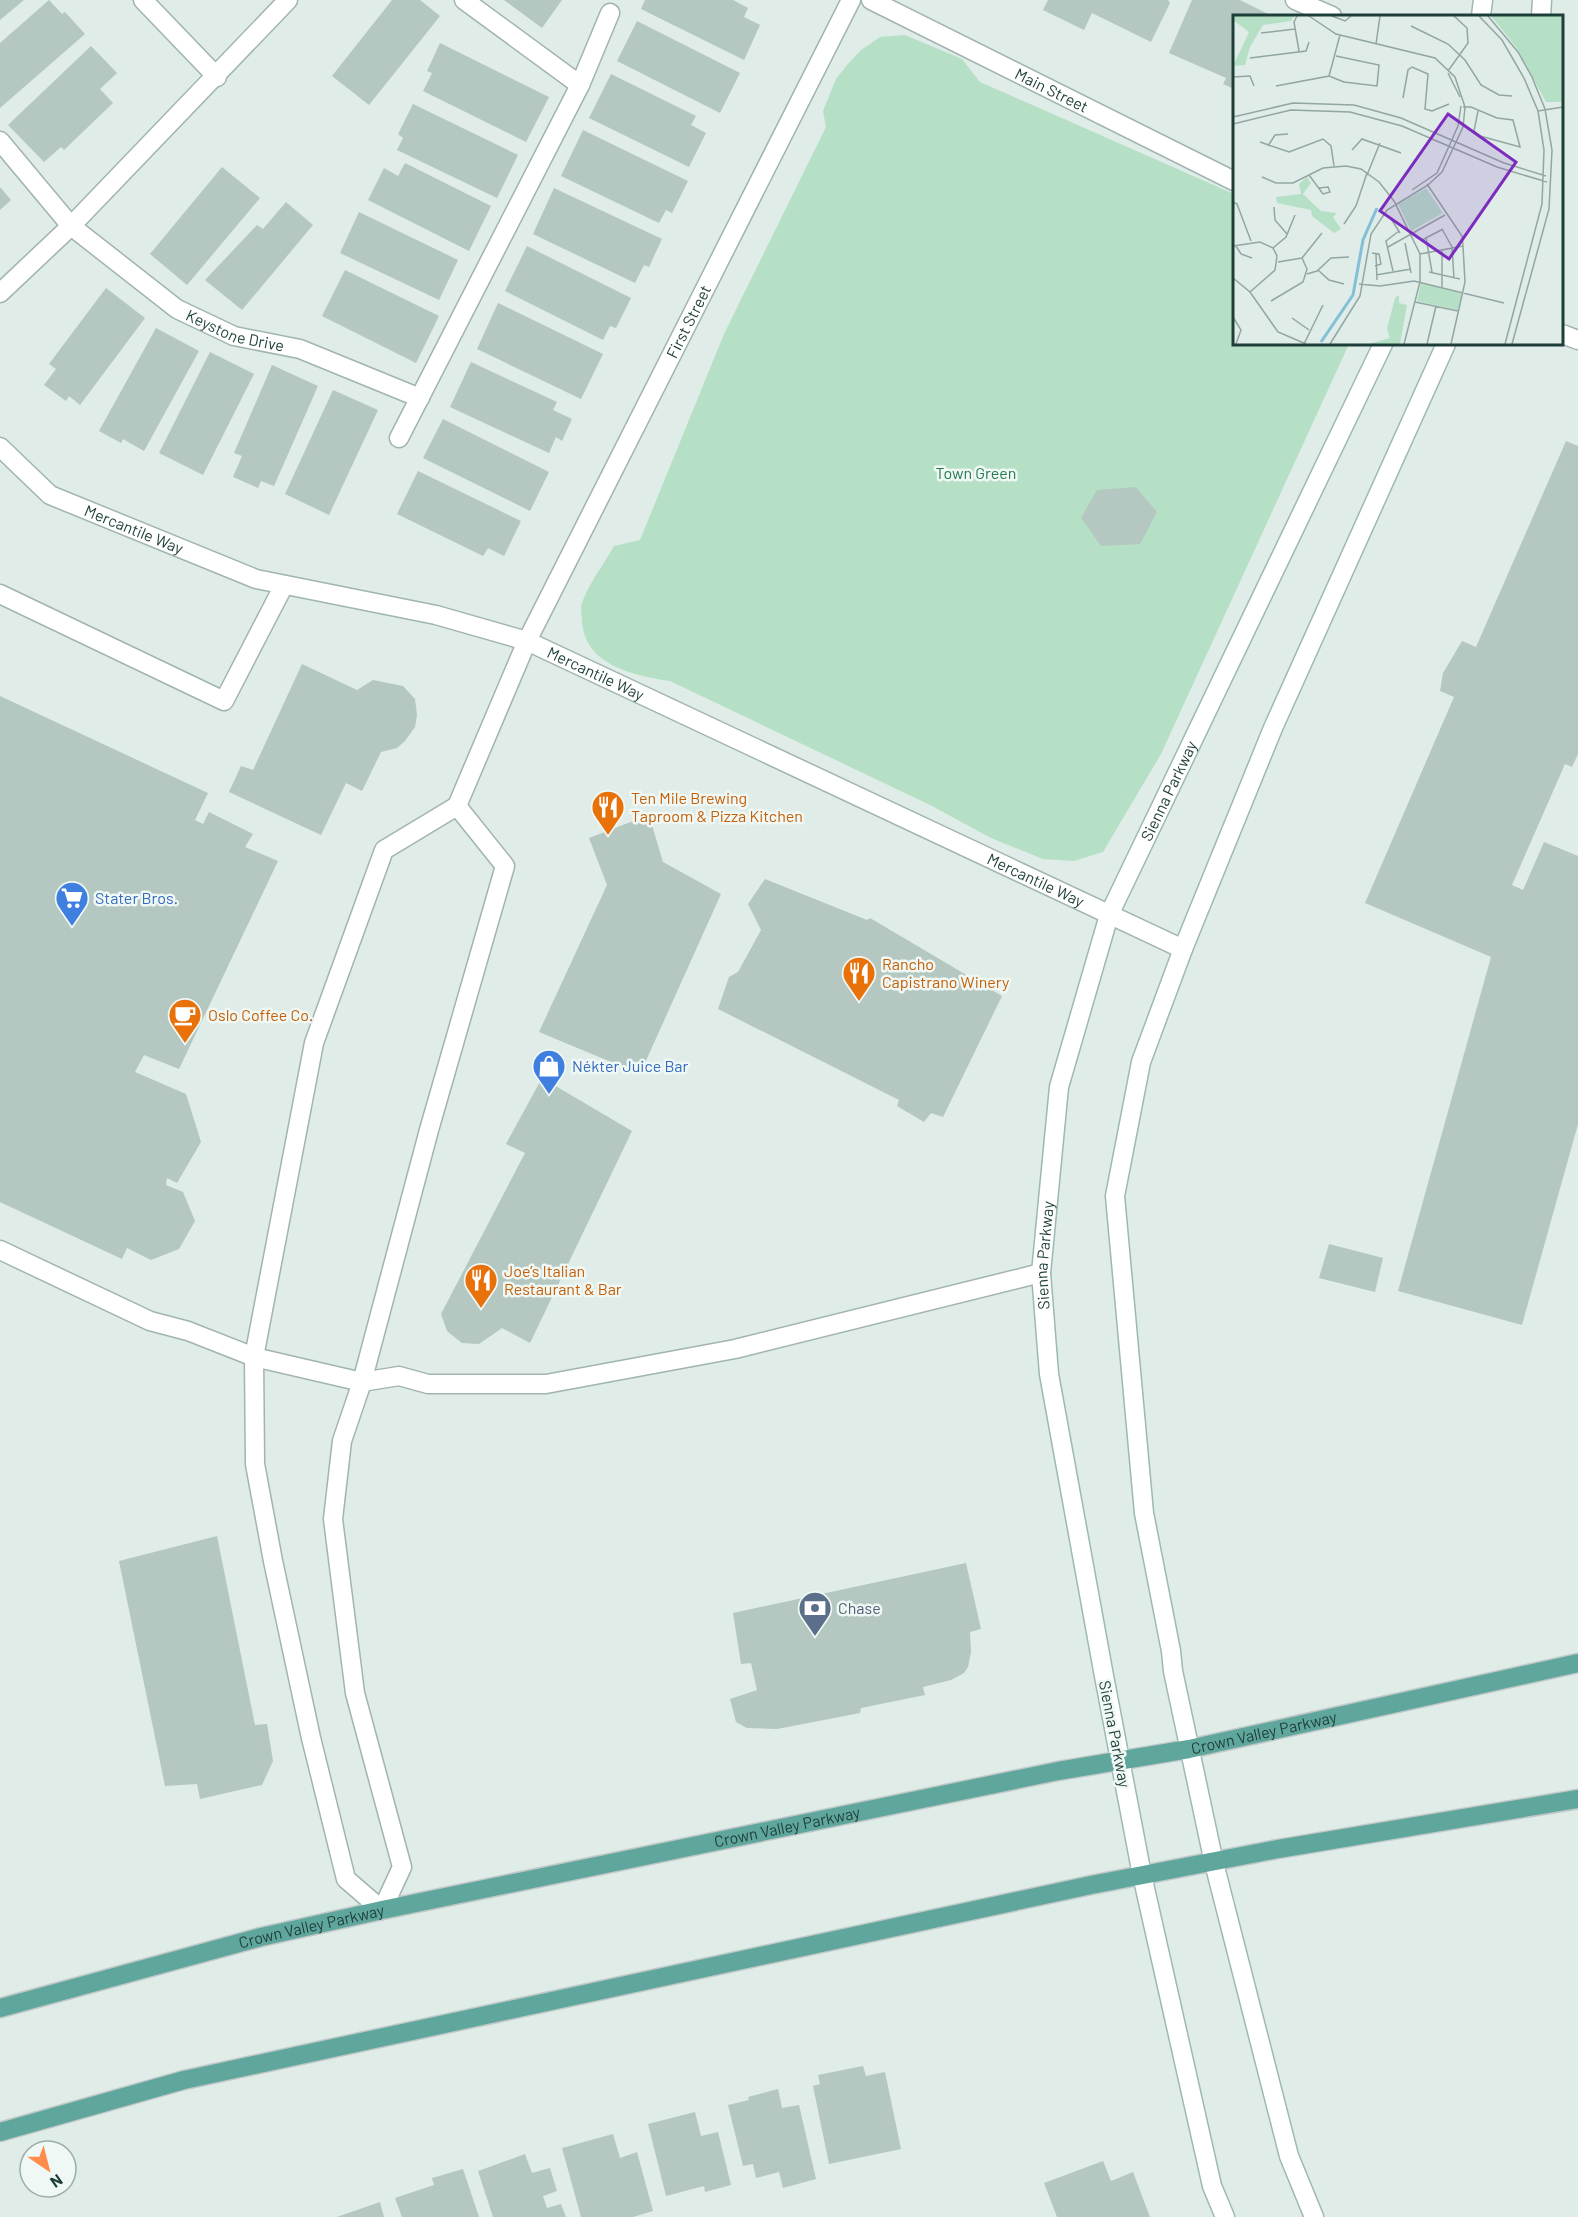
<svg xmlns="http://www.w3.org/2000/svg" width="1578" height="2217" viewBox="0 0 1578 2217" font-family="Barlow,sans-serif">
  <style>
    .green { fill: #b6e0c6 }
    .building { fill: #b4c7c1 }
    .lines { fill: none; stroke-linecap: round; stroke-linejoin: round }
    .lane-casing { stroke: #a1b4b0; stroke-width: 21 }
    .street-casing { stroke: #a1b4b0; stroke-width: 21 }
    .secondary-casing { stroke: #9cb9b2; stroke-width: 21 }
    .primary-casing { stroke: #c0c9c8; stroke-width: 21 }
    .lane { stroke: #fff; stroke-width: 18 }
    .street { stroke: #fff; stroke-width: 18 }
    .secondary { stroke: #fff; stroke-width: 18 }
    .primary { stroke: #5fa69c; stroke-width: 18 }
    .labels { text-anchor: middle; stroke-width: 5; stroke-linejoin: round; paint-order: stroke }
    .street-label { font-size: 16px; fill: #1e3e39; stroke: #f0f8f5 }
    .park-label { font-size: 16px; fill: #25794f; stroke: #f0f8f5 }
    .food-label { font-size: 16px; fill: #c56008; stroke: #f0f8f5; text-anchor: start }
    .shop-label { font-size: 16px; fill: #366cbe; stroke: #f0f8f5; text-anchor: start }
    .service-label { font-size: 16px; fill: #4e5e75; stroke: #f0f8f5; text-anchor: start }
    .inset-river { fill: none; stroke: #81c0d7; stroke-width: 3 }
    .inset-road { fill: none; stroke: #92a6a2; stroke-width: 1.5 }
    .view { fill: #7b2cbf; fill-opacity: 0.15; stroke: #7b2cbf; stroke-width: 3 }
    .inset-edge { fill: none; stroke: #1e3e39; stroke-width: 3 }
  </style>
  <rect width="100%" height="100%" fill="#dfece8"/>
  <path class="green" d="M 905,35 L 962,59 L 980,82 L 1234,194 L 1234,344 L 1349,344 L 1161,754 L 1103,852 L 1074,861 L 1043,859 L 991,838 L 930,805 L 670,681 C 635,676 584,665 582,621 C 582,615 580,608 582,603 C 589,583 604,564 614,546 L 640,540 L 724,334 L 826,127 L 823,111 L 836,79 L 847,65 L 861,50 L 880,37 Z"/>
  <g class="building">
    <path d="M 0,0 L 24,0 L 0,20 Z"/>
    <path d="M 49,0 L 62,14 L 65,12 L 85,34 L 0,108 L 0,43 Z"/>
    <path d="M 392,0 L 420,0 L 440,16 L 369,105 L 332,76 Z"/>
    <path d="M 504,0 L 562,0 L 542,28 Z"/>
    <path d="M 645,0 L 733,0 L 748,8 L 744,17 L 760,25 L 744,60 L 641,9 Z"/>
    <path d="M 1048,0 L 1168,0 L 1170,3 L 1151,42 L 1092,13 L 1084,30 L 1043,10 Z"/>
    <path d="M 1192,0 L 1240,0 L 1272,16 L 1234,16 L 1234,89 L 1223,84 L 1226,78 L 1169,53 Z"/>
    <path d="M 637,21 L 740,73 L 720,113 L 617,61 Z"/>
    <path d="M 440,43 L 549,97 L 526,142 L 423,91 L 432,73 L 427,71 Z"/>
    <path d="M 91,46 L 117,73 L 100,89 L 113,103 L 64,150 L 61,147 L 44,162 L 8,125 Z"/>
    <path d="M 611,74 L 696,116 L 691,125 L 706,133 L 689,167 L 589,118 Z"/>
    <path d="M 413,104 L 518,155 L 497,198 L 397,150 L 403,138 L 398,134 Z"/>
    <path d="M 583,130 L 688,181 L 672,213 L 666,210 L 659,223 L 561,176 Z"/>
    <path d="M 405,163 L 491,206 L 469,251 L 368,200 L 384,168 L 398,176 Z"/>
    <path d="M 222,167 L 260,198 L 187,285 L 150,254 Z"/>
    <path d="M 0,187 L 11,200 L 0,210 Z"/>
    <path d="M 554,188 L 662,239 L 649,267 L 644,265 L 635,283 L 533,234 Z"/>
    <path d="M 286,202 L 313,225 L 242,310 L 205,280 L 257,225 L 263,229 Z"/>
    <path d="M 359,212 L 458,260 L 439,300 L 340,253 Z"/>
    <path d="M 527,246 L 631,298 L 616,328 L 610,326 L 603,340 L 505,291 Z"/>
    <path d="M 345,270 L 439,316 L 416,363 L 322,316 Z"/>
    <path d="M 106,288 L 145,318 L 80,405 L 69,396 L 66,401 L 44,385 L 56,369 L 49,364 Z"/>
    <path d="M 498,303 L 603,354 L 581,399 L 477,349 Z"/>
    <path d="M 156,328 L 199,351 L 144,451 L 123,439 L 121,443 L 99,431 Z"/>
    <path d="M 210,352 L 254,374 L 203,475 L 159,453 Z"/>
    <path d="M 471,362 L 557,402 L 553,410 L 572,419 L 562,441 L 556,437 L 549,453 L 450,407 Z"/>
    <path d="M 272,365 L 318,386 L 274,486 L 261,481 L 258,488 L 233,477 L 242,456 L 234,453 Z"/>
    <path d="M 333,390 L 378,410 L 329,515 L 285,494 Z"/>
    <path d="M 443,419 L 549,472 L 530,511 L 423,458 Z"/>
    <path d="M 1566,441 L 1578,446 L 1578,754 L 1572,767 L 1565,764 L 1512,885 L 1523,890 L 1544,842 L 1578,856 L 1578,1124 L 1522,1325 L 1398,1291 L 1491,957 L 1365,903 L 1454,697 L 1440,691 L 1443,673 L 1462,641 L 1476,647 Z"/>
    <path d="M 418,471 L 521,521 L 504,556 L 488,548 L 483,556 L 397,514 Z"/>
    <path d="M 1136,487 L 1157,512 L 1140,544 L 1101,546 L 1081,518 L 1097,490 Z"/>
    <path d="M 302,664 L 357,690 L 373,680 L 403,686 L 415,699 L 417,715 L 415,727 L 405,741 L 397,748 L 381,752 L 362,791 L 346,783 L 321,835 L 229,792 L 241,766 L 253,770 Z"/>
    <path d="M 0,696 L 208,793 L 195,820 L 203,824 L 209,812 L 253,834 L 245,847 L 278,861 L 179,1069 L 144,1055 L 135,1072 L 186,1094 L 201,1142 L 177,1183 L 167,1178 L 166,1185 L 183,1192 L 195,1221 L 179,1249 L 151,1260 L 127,1248 L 122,1259 L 0,1202 Z"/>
    <path d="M 649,815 L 663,862 L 721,894 L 640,1074 L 539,1032 L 607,885 L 589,838 Z"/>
    <path d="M 765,879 L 867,920 L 870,918 L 1002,996 L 943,1117 L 931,1113 L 924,1122 L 897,1106 L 899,1100 L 718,1009 L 729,977 L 738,972 L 761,930 L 748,904 Z"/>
    <path d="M 542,1078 L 632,1131 L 530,1343 L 502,1328 L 479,1344 L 462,1343 L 447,1331 L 441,1314 L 525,1153 L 506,1144 Z"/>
    <path d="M 1329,1244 L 1383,1258 L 1375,1292 L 1319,1278 Z"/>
    <path d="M 217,1536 L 255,1725 L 267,1724 L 273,1761 L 262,1785 L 200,1799 L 197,1784 L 165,1786 L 119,1561 Z"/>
    <path d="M 966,1563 L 981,1629 L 970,1632 L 971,1652 L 968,1667 L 964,1673 L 951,1680 L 923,1687 L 925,1695 L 861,1708 L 860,1713 L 777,1729 L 747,1728 L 736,1722 L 730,1699 L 757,1690 L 751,1663 L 741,1664 L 733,1613 Z"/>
    <path d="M 863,2066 L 866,2076 L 885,2072 L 901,2149 L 829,2164 L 813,2086 L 820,2084 L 818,2075 Z"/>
    <path d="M 778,2089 L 782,2108 L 799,2105 L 816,2179 L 783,2188 L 779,2172 L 756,2178 L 753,2164 L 743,2166 L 728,2105 L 749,2100 L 748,2097 Z"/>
    <path d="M 695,2112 L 701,2136 L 718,2132 L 731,2185 L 705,2192 L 704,2186 L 666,2196 L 648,2124 Z"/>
    <path d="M 613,2134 L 620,2158 L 637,2152 L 653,2211 L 633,2217 L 581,2217 L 562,2148 Z"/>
    <path d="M 525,2154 L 532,2173 L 550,2168 L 557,2191 L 543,2196 L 547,2208 L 561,2204 L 566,2217 L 493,2217 L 478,2171 Z"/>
    <path d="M 1103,2161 L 1111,2181 L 1133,2172 L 1150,2217 L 1057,2217 L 1044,2183 Z"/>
    <path d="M 463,2169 L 479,2217 L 402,2217 L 395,2198 L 434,2185 L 432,2178 Z"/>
    <path d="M 380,2202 L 384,2217 L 337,2217 Z"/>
  </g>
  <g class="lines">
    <defs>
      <g id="lane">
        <path d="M 0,594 L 224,701 L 284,585"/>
        <path d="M 457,806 L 505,866 L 429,1130 L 362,1382 L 342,1441 L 333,1519 L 355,1693 L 402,1867 L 382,1910 L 346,1879 L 311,1738 L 273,1561 L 255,1464 L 254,1357 L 314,1043 L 384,850 L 457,806 L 527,641"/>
        <path d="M 0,1250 L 150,1321 L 188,1331 L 254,1357 L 362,1382 L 399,1376 L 428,1384 L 546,1384 L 735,1349 L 1041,1273"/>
      </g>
      <g id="street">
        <path d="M 143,0 L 217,77"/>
        <path d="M 464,0 L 580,85"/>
        <path id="s1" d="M 871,0 L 1234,181"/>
        <path d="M 1295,0 L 1332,16"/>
        <path id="s2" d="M 0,141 L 71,226 L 177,309 L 234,336 L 300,349 L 420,398"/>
        <path d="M 0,293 L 71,226 L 288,0"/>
        <path d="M 1562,334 L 1578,340"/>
        <path d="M 399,438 L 580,85 L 610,13"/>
        <path id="s3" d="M 0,447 L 50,495 L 256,579 L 436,615 L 527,641 L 1183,949"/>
        <path id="s4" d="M 527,641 L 851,0"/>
      </g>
      <g id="secondary">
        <path d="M 1481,16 L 1483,0"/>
        <path d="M 1541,16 L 1542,0"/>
        <path id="s5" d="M 1225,2217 L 1212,2186 L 1142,1875 L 1104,1676 L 1049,1374 L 1041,1273 L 1059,1087 L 1109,915 L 1383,344"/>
        <path d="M 1314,2217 L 1289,2156 L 1214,1863 L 1173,1671 L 1171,1651 L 1144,1513 L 1115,1196 L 1141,1062 L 1183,949 L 1273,728 L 1446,344"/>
      </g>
      <g id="primary">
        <path id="s6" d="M 0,2008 L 261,1937 L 382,1910 L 1058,1771 L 1189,1749 L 1578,1663"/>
        <path d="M 0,2132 L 184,2080 L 1091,1885 L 1278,1849 L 1578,1799"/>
      </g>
    </defs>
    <use href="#lane" class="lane-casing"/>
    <use href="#street" class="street-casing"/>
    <use href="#secondary" class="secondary-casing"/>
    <use href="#primary" class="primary-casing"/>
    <use href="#lane" class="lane"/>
    <use href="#street" class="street"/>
    <use href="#secondary" class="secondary"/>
    <use href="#primary" class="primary"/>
  </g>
  <defs>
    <symbol id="restaurant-pin" viewBox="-11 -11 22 30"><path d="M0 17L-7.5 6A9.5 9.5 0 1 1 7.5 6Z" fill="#e8710a" stroke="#f0f8f5"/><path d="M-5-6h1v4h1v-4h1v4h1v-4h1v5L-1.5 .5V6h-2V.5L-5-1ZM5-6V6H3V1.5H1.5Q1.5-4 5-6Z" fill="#fff"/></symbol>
    <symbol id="supermarket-pin" viewBox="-11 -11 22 30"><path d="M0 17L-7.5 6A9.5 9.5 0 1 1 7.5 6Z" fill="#3f7fe0" stroke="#f0f8f5"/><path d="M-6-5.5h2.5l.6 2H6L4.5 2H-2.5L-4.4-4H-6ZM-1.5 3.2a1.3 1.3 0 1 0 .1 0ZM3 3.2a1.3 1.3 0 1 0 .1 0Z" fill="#fff"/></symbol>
    <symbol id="cafe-pin" viewBox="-11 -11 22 30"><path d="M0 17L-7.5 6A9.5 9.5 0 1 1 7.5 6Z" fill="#e8710a" stroke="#f0f8f5"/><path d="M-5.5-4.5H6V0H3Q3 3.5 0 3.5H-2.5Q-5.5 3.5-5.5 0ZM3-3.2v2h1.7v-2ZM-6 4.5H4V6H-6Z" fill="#fff"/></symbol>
    <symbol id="shop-pin" viewBox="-11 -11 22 30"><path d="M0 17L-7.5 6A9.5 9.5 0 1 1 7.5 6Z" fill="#3f7fe0" stroke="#f0f8f5"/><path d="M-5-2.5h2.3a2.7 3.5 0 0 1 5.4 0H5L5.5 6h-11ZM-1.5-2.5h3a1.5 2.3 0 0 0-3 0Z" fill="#fff"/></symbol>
    <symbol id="bank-pin" viewBox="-11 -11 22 30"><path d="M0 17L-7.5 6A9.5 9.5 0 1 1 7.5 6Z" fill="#5c6f8a" stroke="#f0f8f5"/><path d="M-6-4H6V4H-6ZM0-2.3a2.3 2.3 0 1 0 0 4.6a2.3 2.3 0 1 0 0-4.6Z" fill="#fff"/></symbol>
  </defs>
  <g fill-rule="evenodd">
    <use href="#restaurant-pin" x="589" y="788" width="38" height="52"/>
    <use href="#supermarket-pin" x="53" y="879" width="38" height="52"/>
    <use href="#restaurant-pin" x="840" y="954" width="38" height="52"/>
    <use href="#cafe-pin" x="166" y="996" width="38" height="52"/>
    <use href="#shop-pin" x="530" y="1047" width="38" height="52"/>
    <use href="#restaurant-pin" x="462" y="1261" width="38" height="52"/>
    <use href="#bank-pin" x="796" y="1589" width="38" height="52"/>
  </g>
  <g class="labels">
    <g class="street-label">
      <text dy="6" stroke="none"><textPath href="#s1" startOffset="202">Main Street</textPath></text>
      <text dy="6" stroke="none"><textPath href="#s4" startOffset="358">First Street</textPath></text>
      <text dy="6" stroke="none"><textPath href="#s2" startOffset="308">Keystone Drive</textPath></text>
      <text dy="6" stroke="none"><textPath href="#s3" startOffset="160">Mercantile Way</textPath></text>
      <text dy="6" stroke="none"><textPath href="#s3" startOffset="646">Mercantile Way</textPath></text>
      <text dy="6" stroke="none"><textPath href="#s5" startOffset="1467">Sienna Parkway</textPath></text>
      <text dy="6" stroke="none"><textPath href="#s3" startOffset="1132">Mercantile Way</textPath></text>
      <text dy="6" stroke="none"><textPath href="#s5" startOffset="981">Sienna Parkway</textPath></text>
      <text dy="6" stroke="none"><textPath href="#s6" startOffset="1294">Crown Valley Parkway</textPath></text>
      <text transform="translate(1115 1734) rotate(79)" y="6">Sienna Parkway</text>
      <text dy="6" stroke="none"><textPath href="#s6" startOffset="808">Crown Valley Parkway</textPath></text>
      <text dy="6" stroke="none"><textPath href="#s6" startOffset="322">Crown Valley Parkway</textPath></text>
    </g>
    <g class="park-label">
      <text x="976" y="479">Town Green</text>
    </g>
    <g class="food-label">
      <text x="631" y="804">Ten Mile Brewing<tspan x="631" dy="18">Taproom &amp; Pizza Kitchen</tspan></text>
      <text x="882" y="970">Rancho<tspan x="882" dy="18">Capistrano Winery</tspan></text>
      <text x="208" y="1021">Oslo Coffee Co.</text>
      <text x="504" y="1277">Joe’s Italian<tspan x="504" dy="18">Restaurant &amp; Bar</tspan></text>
    </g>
    <g class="shop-label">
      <text x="95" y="904">Stater Bros.</text>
      <text x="572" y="1072">Nékter Juice Bar</text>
    </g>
    <g class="service-label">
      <text x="838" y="1614">Chase</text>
    </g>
  </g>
  <g transform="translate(1233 15)">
    <rect width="330" height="330" fill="#dfece8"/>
    <path d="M 0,1 L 61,1 L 58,6 L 30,10 L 17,32 L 12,50 L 0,51 L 16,17 L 0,5 ZM 258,1 L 330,1 L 330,87 L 313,87 L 283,32 ZM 74,162 L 78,168 L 70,179 L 88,196 L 104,198 L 100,202 L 108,214 L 101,218 L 79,201 L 78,195 L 44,188 L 43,182 L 68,179 L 66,169 ZM 193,173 L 210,198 L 178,216 L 165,189 ZM 188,268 L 229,278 L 225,295 L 184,286 ZM 166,280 L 166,288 L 174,290 L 167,329 L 136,329 L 157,323 L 154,314 L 162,283 Z" fill="#b6e0c6"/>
    <path class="inset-river" d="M 88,327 L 120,280 L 130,225 L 144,193"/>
    <path class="inset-road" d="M 64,1 L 61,7 L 66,36M 76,1 L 103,19 L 202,43 L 222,62 L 232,92 L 230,112 L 209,157 L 195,170 L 154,195 L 138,219 L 127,281 L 97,329M 99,1 L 112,6 L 118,1M 246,1 L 269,25 L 291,63 L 305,96 L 311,135 L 309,189 L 272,329M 255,1 L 285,37 L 299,62 L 312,94 L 319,135 L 316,194 L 279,329M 178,11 L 215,29 L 232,45 L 248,70 L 266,80 L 279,81M 28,18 L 62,14M 143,29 L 147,1M 17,43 L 73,36 L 76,27M 215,56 L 235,28 L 234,13 L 221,1M 215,58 L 227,82M 96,61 L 111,67 L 144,71 L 146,50 L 103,41M 0,62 L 17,61 L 21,71M 43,71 L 96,61 L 107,20M 170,83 L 175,55 L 179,52 L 195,59 L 192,94 L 199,96 L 216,89M 230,92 L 238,92 L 264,103 L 280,105 L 287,132 L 247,121 L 241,116 L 245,96M 305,96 L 330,92M 0,102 L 60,88 L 121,90 L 168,103 L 271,148 L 313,161M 0,109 L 58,95 L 117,97 L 169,111 L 264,152 L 314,167M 27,127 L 56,137 L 90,124 L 98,131 L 101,151M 35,131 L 42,120 L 55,119M 119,135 L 129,124 L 168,138M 76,160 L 90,179 L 97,177 L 95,172 L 86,173M 134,160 L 147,128M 29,162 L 43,168 L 60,168 L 90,153 L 113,151 L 128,154 L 146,167 L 161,186 L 187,239 L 187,267 L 171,329M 194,169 L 229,221 L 230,231 L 232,267 L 218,329M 179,175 L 204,158 L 225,111 L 228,91M 0,187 L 4,189 L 18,226M 41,192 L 42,205 L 54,219M 157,202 L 167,218M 111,209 L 123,191 L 134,158M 209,214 L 219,232 L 221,263M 193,223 L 199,257M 189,225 L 210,214M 172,228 L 178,258M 0,231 L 27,227 L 40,233 L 44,241 L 42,255 L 17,277M 3,231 L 8,239 L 19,243M 155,232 L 212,200M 40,233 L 53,222 L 62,200M 209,234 L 209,272M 139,238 L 146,239 L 148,249 L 142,251M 143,239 L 144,265M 187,239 L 230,231M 45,247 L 69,243 L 89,218M 85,255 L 96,265 L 111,269M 160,256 L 153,226 L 166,216M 196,257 L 227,264M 74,259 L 84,256 L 98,243 L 116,242M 143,260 L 178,254M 0,263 L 17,277 L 45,317 L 73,329M 126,269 L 147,271 L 181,266 L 271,288M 38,286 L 70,267 L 74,254 L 69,243M 182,287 L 225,296M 0,302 L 8,315 L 3,329M 59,303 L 76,315M 71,329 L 90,290M 194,329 L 203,291"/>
    <path class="view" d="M 215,99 L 283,147 L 216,244 L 147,196 Z"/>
    <rect width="330" height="330" class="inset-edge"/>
  </g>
  <g transform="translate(48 2169) rotate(145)"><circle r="28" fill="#f0f8f5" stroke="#9caeaa" stroke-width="1.5"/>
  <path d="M0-4.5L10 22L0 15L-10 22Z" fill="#ff8c4a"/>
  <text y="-9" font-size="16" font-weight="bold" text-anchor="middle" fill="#1e3e39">N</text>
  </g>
</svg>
